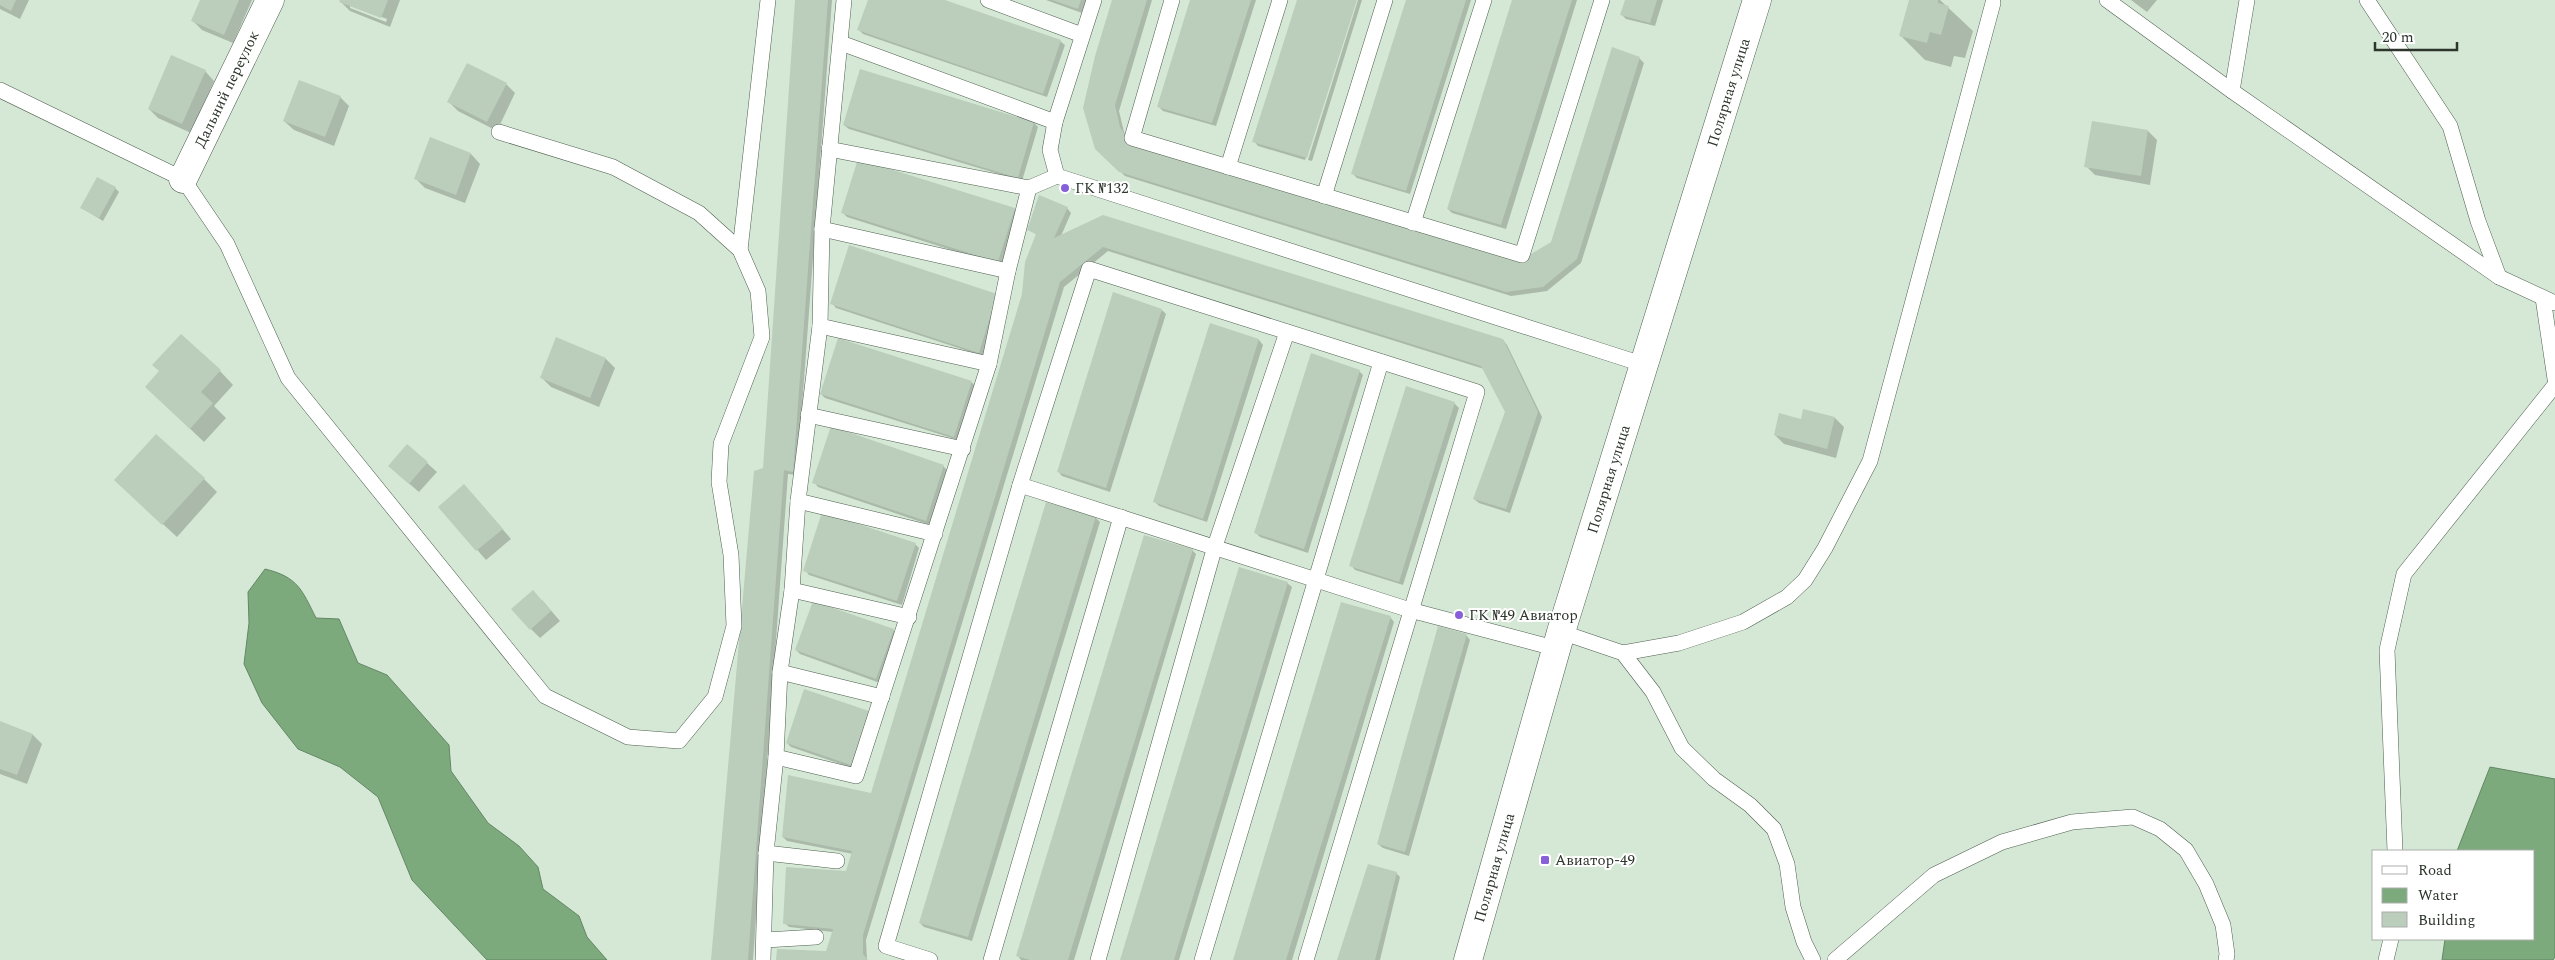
<svg xmlns="http://www.w3.org/2000/svg" width="2555" height="960" viewBox="0 0 2555 960" font-family="Spectral,serif">
  <style>
    .water { fill: #7caa7d; stroke: #648765 }
    .shadow { fill: #0003; fill-rule: evenodd }
    .building { fill: #bbcebb }
    .lines { fill: none; stroke-linecap: round; stroke-linejoin: round }
    .lane-casing { stroke: #4e5f4f; stroke-width: 16 }
    .street-casing { stroke: #4e5f4f; stroke-width: 29 }
    .secondary-casing { stroke: #4e5f4f; stroke-width: 29 }
    .lane { stroke: #fff; stroke-width: 15 }
    .street { stroke: #fff; stroke-width: 28 }
    .secondary { stroke: #fff; stroke-width: 28 }
    .poi-dot { fill: #875fd9; stroke: #fff; stroke-width: 2 }
    .labels { text-anchor: middle; stroke-width: 4; stroke-linejoin: round; paint-order: stroke }
    .street-label { font-size: 15px; fill: #2d352d; stroke: #fff }
    .poi-label { font-size: 15px; fill: #2d352d; stroke: #fff; text-anchor: start }
  </style>
  <rect width="100%" height="100%" fill="#d5e8d5"/>
  <g class="water">
    <path d="M 265,569 C 298,577 302,590 316,618 L 339,619 L 358,663 L 387,675 L 449,745 L 451,771 L 488,823 L 519,846 L 538,867 L 543,889 L 579,916 L 587,937 L 607,960 L 487,960 L 412,880 L 378,797 L 340,767 L 298,749 L 262,703 L 244,664 L 249,623 L 248,592 Z"/>
    <path d="M 2490,767 L 2555,779 L 2555,957 L 2553,960 L 2442,960 L 2445,939 L 2534,939 L 2534,851 L 2457,851 Z"/>
  </g>
  <g class="shadow">
    <path d="M 0,0 L 29,0 L 20,19 L 0,9 Z"/>
    <path d="M 201,0 L 252,0 L 233,43 L 202,30 L 193,21 Z"/>
    <path d="M 342,0 L 400,0 L 390,27 L 350,11 L 341,2 ZM 350,5 L 387,19 L 386,22 L 350,8 Z"/>
    <path d="M 797,0 L 832,0 L 797,475 L 788,474 L 753,960 L 712,960 L 765,469 Z"/>
    <path d="M 869,0 L 941,0 L 1060,41 L 1065,45 L 1047,97 L 863,34 L 859,30 Z"/>
    <path d="M 1046,0 L 1087,0 L 1082,13 Z"/>
    <path d="M 1113,0 L 1152,0 L 1119,111 L 1124,132 L 1132,145 L 1518,263 L 1552,243 L 1613,49 L 1640,59 L 1644,63 L 1581,263 L 1547,291 L 1511,296 L 1125,176 L 1096,148 Z"/>
    <path d="M 1192,0 L 1256,0 L 1216,126 L 1163,111 L 1158,106 Z"/>
    <path d="M 1298,0 L 1356,0 L 1305,160 L 1258,146 L 1254,141 Z"/>
    <path d="M 1358,0 L 1362,0 L 1312,161 L 1308,160 Z"/>
    <path d="M 1407,0 L 1471,0 L 1410,194 L 1357,178 L 1353,174 Z"/>
    <path d="M 1514,0 L 1577,0 L 1506,229 L 1452,213 L 1448,209 Z"/>
    <path d="M 1626,0 L 1663,0 L 1655,26 L 1626,19 L 1622,15 Z"/>
    <path d="M 1910,0 L 1940,0 L 1973,31 L 1965,58 L 1954,56 L 1951,67 L 1925,60 L 1901,36 Z"/>
    <path d="M 2131,0 L 2157,0 L 2147,12 Z"/>
    <path d="M 205,71 L 214,81 L 191,133 L 158,118 L 149,109 Z"/>
    <path d="M 506,84 L 515,93 L 497,131 L 458,111 L 449,102 Z"/>
    <path d="M 340,97 L 349,106 L 334,146 L 294,130 L 284,121 Z"/>
    <path d="M 1034,123 L 1038,127 L 1022,181 L 849,129 L 844,125 Z"/>
    <path d="M 2148,131 L 2157,140 L 2150,185 L 2095,175 L 2086,166 Z"/>
    <path d="M 431,139 L 471,154 L 480,164 L 465,203 L 425,188 L 416,179 Z"/>
    <path d="M 115,188 L 119,192 L 103,221 L 82,208 Z"/>
    <path d="M 1067,208 L 1071,213 L 1061,236 L 1503,340 L 1507,345 L 1542,417 L 1510,513 L 1479,503 L 1474,499 L 1506,412 L 1484,369 L 1108,251 L 1064,287 L 866,940 L 867,960 L 778,960 L 827,952 L 833,932 L 789,927 L 785,923 L 847,872 L 853,854 L 787,841 L 783,837 L 872,794 L 1023,294 L 1037,235 L 1029,229 Z"/>
    <path d="M 1014,209 L 1019,213 L 1002,266 L 847,217 L 843,213 Z"/>
    <path d="M 997,295 L 983,356 L 836,308 L 832,303 Z"/>
    <path d="M 1162,310 L 1166,314 L 1110,492 L 1062,476 L 1058,471 Z"/>
    <path d="M 1211,325 L 1259,340 L 1263,345 L 1207,522 L 1159,506 L 1155,502 Z"/>
    <path d="M 557,339 L 606,359 L 615,368 L 599,407 L 551,387 L 542,378 Z"/>
    <path d="M 220,371 L 233,385 L 214,406 L 226,418 L 204,442 L 160,400 Z"/>
    <path d="M 1359,371 L 1363,375 L 1308,553 L 1260,537 L 1255,532 Z"/>
    <path d="M 971,382 L 976,386 L 958,440 L 825,398 L 821,394 Z"/>
    <path d="M 1454,403 L 1459,408 L 1403,585 L 1355,570 L 1351,565 Z"/>
    <path d="M 1804,410 L 1835,418 L 1844,427 L 1836,458 L 1784,444 L 1775,435 L 1802,421 Z"/>
    <path d="M 407,445 L 437,472 L 419,492 L 399,475 Z"/>
    <path d="M 943,466 L 947,470 L 930,525 L 818,487 L 814,482 Z"/>
    <path d="M 204,479 L 217,492 L 177,537 L 115,480 Z"/>
    <path d="M 473,495 L 511,539 L 486,560 L 440,507 Z"/>
    <path d="M 1095,517 L 1100,522 L 972,941 L 924,927 L 920,923 Z"/>
    <path d="M 915,544 L 919,548 L 902,605 L 809,575 L 805,570 Z"/>
    <path d="M 1192,550 L 1196,554 L 1074,960 L 1021,960 L 1017,955 Z"/>
    <path d="M 1287,583 L 1292,587 L 1179,960 L 1121,960 Z"/>
    <path d="M 542,600 L 560,621 L 540,638 L 531,629 Z"/>
    <path d="M 1390,617 L 1394,622 L 1292,960 L 1234,960 Z"/>
    <path d="M 893,630 L 898,635 L 880,683 L 800,654 L 796,650 Z"/>
    <path d="M 1466,635 L 1470,640 L 1409,856 L 1383,848 L 1378,844 Z"/>
    <path d="M 805,690 L 869,712 L 873,717 L 855,769 L 791,747 L 787,743 Z"/>
    <path d="M 0,723 L 33,735 L 42,744 L 27,784 L 0,774 Z"/>
    <path d="M 1396,873 L 1400,877 L 1380,960 L 1339,960 Z"/>
  </g>
  <g class="building">
    <path d="M 0,0 L 16,0 L 11,11 L 0,5 Z"/>
    <path d="M 200,0 L 239,0 L 224,35 L 191,21 Z"/>
    <path d="M 340,0 L 388,0 L 381,18 L 339,2 Z"/>
    <path d="M 795,0 L 828,0 L 793,472 L 784,470 L 748,960 L 711,960 L 754,471 L 763,468 Z"/>
    <path d="M 868,0 L 945,0 L 1061,40 L 1043,94 L 857,30 Z"/>
    <path d="M 1052,0 L 1081,0 L 1078,9 Z"/>
    <path d="M 1112,0 L 1147,0 L 1115,105 L 1120,127 L 1131,144 L 1518,262 L 1551,242 L 1612,47 L 1640,57 L 1577,259 L 1543,287 L 1506,292 L 1119,172 L 1095,149 L 1083,108 L 1095,56 Z"/>
    <path d="M 1190,0 L 1251,0 L 1212,123 L 1157,107 Z"/>
    <path d="M 1297,0 L 1357,0 L 1307,158 L 1252,142 Z"/>
    <path d="M 1406,0 L 1466,0 L 1406,191 L 1351,174 Z"/>
    <path d="M 1512,0 L 1572,0 L 1501,225 L 1447,209 Z"/>
    <path d="M 1625,0 L 1657,0 L 1650,23 L 1620,15 Z"/>
    <path d="M 1909,0 L 1938,0 L 1938,3 L 1949,6 L 1941,35 L 1930,32 L 1927,43 L 1899,36 Z"/>
    <path d="M 171,55 L 206,70 L 182,124 L 148,109 Z"/>
    <path d="M 467,63 L 507,83 L 487,122 L 447,102 Z"/>
    <path d="M 860,69 L 1034,122 L 1018,178 L 843,125 Z"/>
    <path d="M 299,80 L 341,96 L 325,137 L 283,121 Z"/>
    <path d="M 2092,121 L 2148,130 L 2141,176 L 2084,167 Z"/>
    <path d="M 430,137 L 471,153 L 456,195 L 414,179 Z"/>
    <path d="M 858,159 L 1015,208 L 998,262 L 841,213 Z"/>
    <path d="M 97,177 L 116,187 L 99,218 L 80,208 Z"/>
    <path d="M 1039,195 L 1068,207 L 1054,238 L 1103,215 L 1503,339 L 1538,412 L 1506,509 L 1473,499 L 1505,412 L 1481,366 L 1103,247 L 1060,282 L 863,935 L 863,954 L 868,960 L 776,960 L 777,949 L 826,951 L 833,929 L 783,924 L 786,867 L 846,871 L 852,851 L 782,837 L 788,775 L 871,793 L 1022,294 L 1025,262 L 1036,234 L 1027,230 Z"/>
    <path d="M 849,245 L 997,294 L 979,353 L 830,304 Z"/>
    <path d="M 1113,292 L 1162,309 L 1106,488 L 1057,472 Z"/>
    <path d="M 1210,323 L 1259,339 L 1203,519 L 1153,502 Z"/>
    <path d="M 181,334 L 221,370 L 201,392 L 213,403 L 190,429 L 145,387 L 159,371 L 152,365 Z"/>
    <path d="M 556,337 L 606,358 L 590,398 L 540,378 Z"/>
    <path d="M 838,338 L 972,381 L 954,437 L 820,394 Z"/>
    <path d="M 1311,353 L 1360,370 L 1304,549 L 1254,533 Z"/>
    <path d="M 1406,386 L 1455,402 L 1399,582 L 1349,566 Z"/>
    <path d="M 1803,409 L 1835,417 L 1827,449 L 1774,435 L 1779,413 L 1801,419 Z"/>
    <path d="M 831,426 L 944,465 L 926,521 L 812,483 Z"/>
    <path d="M 156,434 L 205,478 L 162,525 L 114,480 Z"/>
    <path d="M 407,444 L 428,462 L 409,484 L 388,466 Z"/>
    <path d="M 464,484 L 503,529 L 476,551 L 438,507 Z"/>
    <path d="M 1046,502 L 1096,516 L 968,937 L 919,923 Z"/>
    <path d="M 822,512 L 916,543 L 897,601 L 803,571 Z"/>
    <path d="M 1144,535 L 1193,549 L 1068,960 L 1030,960 L 1016,956 Z"/>
    <path d="M 1239,567 L 1288,582 L 1174,960 L 1120,960 Z"/>
    <path d="M 533,590 L 551,611 L 530,630 L 511,609 Z"/>
    <path d="M 813,601 L 894,629 L 876,679 L 795,650 Z"/>
    <path d="M 1341,602 L 1391,616 L 1286,960 L 1233,960 Z"/>
    <path d="M 1438,626 L 1467,634 L 1405,852 L 1377,844 Z"/>
    <path d="M 804,689 L 869,711 L 851,765 L 786,743 Z"/>
    <path d="M 0,721 L 33,734 L 17,775 L 0,769 Z"/>
    <path d="M 1368,864 L 1397,872 L 1375,960 L 1337,960 Z"/>
  </g>
  <g class="lines">
    <defs>
      <g id="lane">
        <path d="M 988,0 L 1082,35"/>
        <path d="M 1094,0 L 1055,122 L 1050,150 L 1057,176 L 1645,365"/>
        <path d="M 1172,0 L 1132,138 L 1522,255 L 1602,0"/>
        <path d="M 2107,0 L 2232,91 L 2499,277 L 2555,303"/>
        <path d="M 2367,0 L 2450,126 L 2478,221 L 2499,277"/>
        <path d="M 841,43 L 1055,122"/>
        <path d="M 0,90 L 183,179 L 227,244 L 288,378 L 545,696 L 628,737 L 679,741 L 715,697 L 734,626 L 731,555 L 719,482 L 721,444 L 762,337 L 758,291 L 740,250 L 699,213 L 613,167 L 499,132"/>
        <path d="M 2232,91 L 2247,0"/>
        <path d="M 829,149 L 1029,188"/>
        <path d="M 1228,167 L 1280,0"/>
        <path d="M 1324,196 L 1385,0"/>
        <path d="M 1413,223 L 1484,0"/>
        <path d="M 822,229 L 1008,271"/>
        <path d="M 740,250 L 768,0"/>
        <path d="M 2543,298 L 2555,379"/>
        <path d="M 820,326 L 989,364"/>
        <path d="M 808,415 L 963,449"/>
        <path d="M 1020,485 L 1410,610 L 1558,649"/>
        <path d="M 798,501 L 935,534"/>
        <path d="M 792,590 L 909,617"/>
        <path d="M 1561,632 L 1623,653 L 1653,692 L 1682,748 L 1714,779 L 1750,805 L 1774,829 L 1787,864 L 1793,907 L 1804,942 L 1813,960"/>
        <path d="M 1623,653 L 1679,643 L 1743,622 L 1787,597 L 1805,580 L 1825,548 L 1870,461 L 1993,3"/>
        <path d="M 780,672 L 882,697"/>
        <path d="M 776,757 L 856,776 L 989,364 L 1008,271 L 1029,188 L 1057,176"/>
        <path d="M 2395,851 L 2387,650 L 2404,574 L 2555,385"/>
        <path d="M 766,853 L 837,861"/>
        <path d="M 765,940 L 816,937"/>
        <path d="M 763,960 L 766,853 L 776,757 L 780,672 L 792,590 L 798,501 L 820,326 L 822,229 L 844,0"/>
        <path d="M 930,960 L 886,946 L 1020,485 L 1089,269 L 1477,392 L 1306,960"/>
        <path d="M 991,960 L 1121,517"/>
        <path d="M 1098,960 L 1215,546 L 1287,332"/>
        <path d="M 1202,960 L 1381,362"/>
        <path d="M 1835,960 L 1934,875 L 2002,842 L 2072,822 L 2133,817 L 2160,829 L 2186,850 L 2206,884 L 2223,925 L 2227,954 L 2226,960"/>
        <path d="M 2386,960 L 2391,939"/>
      </g>
      <g id="street">
        <path id="s1" d="M 183,179 L 270,0"/>
      </g>
      <g id="secondary">
        <path id="s2" d="M 1468,960 L 1561,632 L 1757,0"/>
      </g>
    </defs>
    <use href="#lane" class="lane-casing"/>
    <use href="#street" class="street-casing"/>
    <use href="#secondary" class="secondary-casing"/>
    <use href="#lane" class="lane"/>
    <use href="#street" class="street"/>
    <use href="#secondary" class="secondary"/>
  </g>
  <g class="poi-dot">
    <circle cx="1065" cy="188" r="5"/>
    <circle cx="1459" cy="615" r="5"/>
    <rect x="1540" y="855" width="10" height="10" rx="2.5"/>
  </g>
  <g class="labels">
    <g class="street-label">
      <text dy="5" stroke="none"><textPath href="#s1" startOffset="100">Дальний переулок</textPath></text>
      <text dy="5" stroke="none"><textPath href="#s2" startOffset="906">Полярная улица</textPath></text>
      <text dy="5" stroke="none"><textPath href="#s2" startOffset="501">Полярная улица</textPath></text>
      <text dy="5" stroke="none"><textPath href="#s2" startOffset="96">Полярная улица</textPath></text>
    </g>
    <g class="poi-label">
      <text x="1075" y="193">ГК №132</text>
      <text x="1469" y="620">ГК №49 Авиатор</text>
      <text x="1555" y="865">Авиатор-49</text>
    </g>
  </g>
  <rect x="2372" y="850" width="162" height="90" fill="#ffffff" stroke="#abaeab"/>
  <rect x="2382" y="866" width="25" height="8" fill="#ffffff" stroke="#abaeab"/>
  <text x="2418" y="875" font-size="15" fill="#2d352d">Road</text>
  <rect x="2382" y="888" width="25" height="15" fill="#7caa7d" stroke="#abaeab"/>
  <text x="2418" y="900" font-size="15" fill="#2d352d">Water</text>
  <rect x="2382" y="912" width="25" height="15" fill="#bbcebb" stroke="#abaeab"/>
  <text x="2418" y="925" font-size="15" fill="#2d352d">Building</text>
  <path d="M2375 42v8h82v-8" fill="none" stroke="#2d352d" stroke-width="2.5"/>
  <text x="2382" y="42" font-size="15" fill="#2d352d" stroke="#ffffff" stroke-width="4" paint-order="stroke">20 m</text>
</svg>
